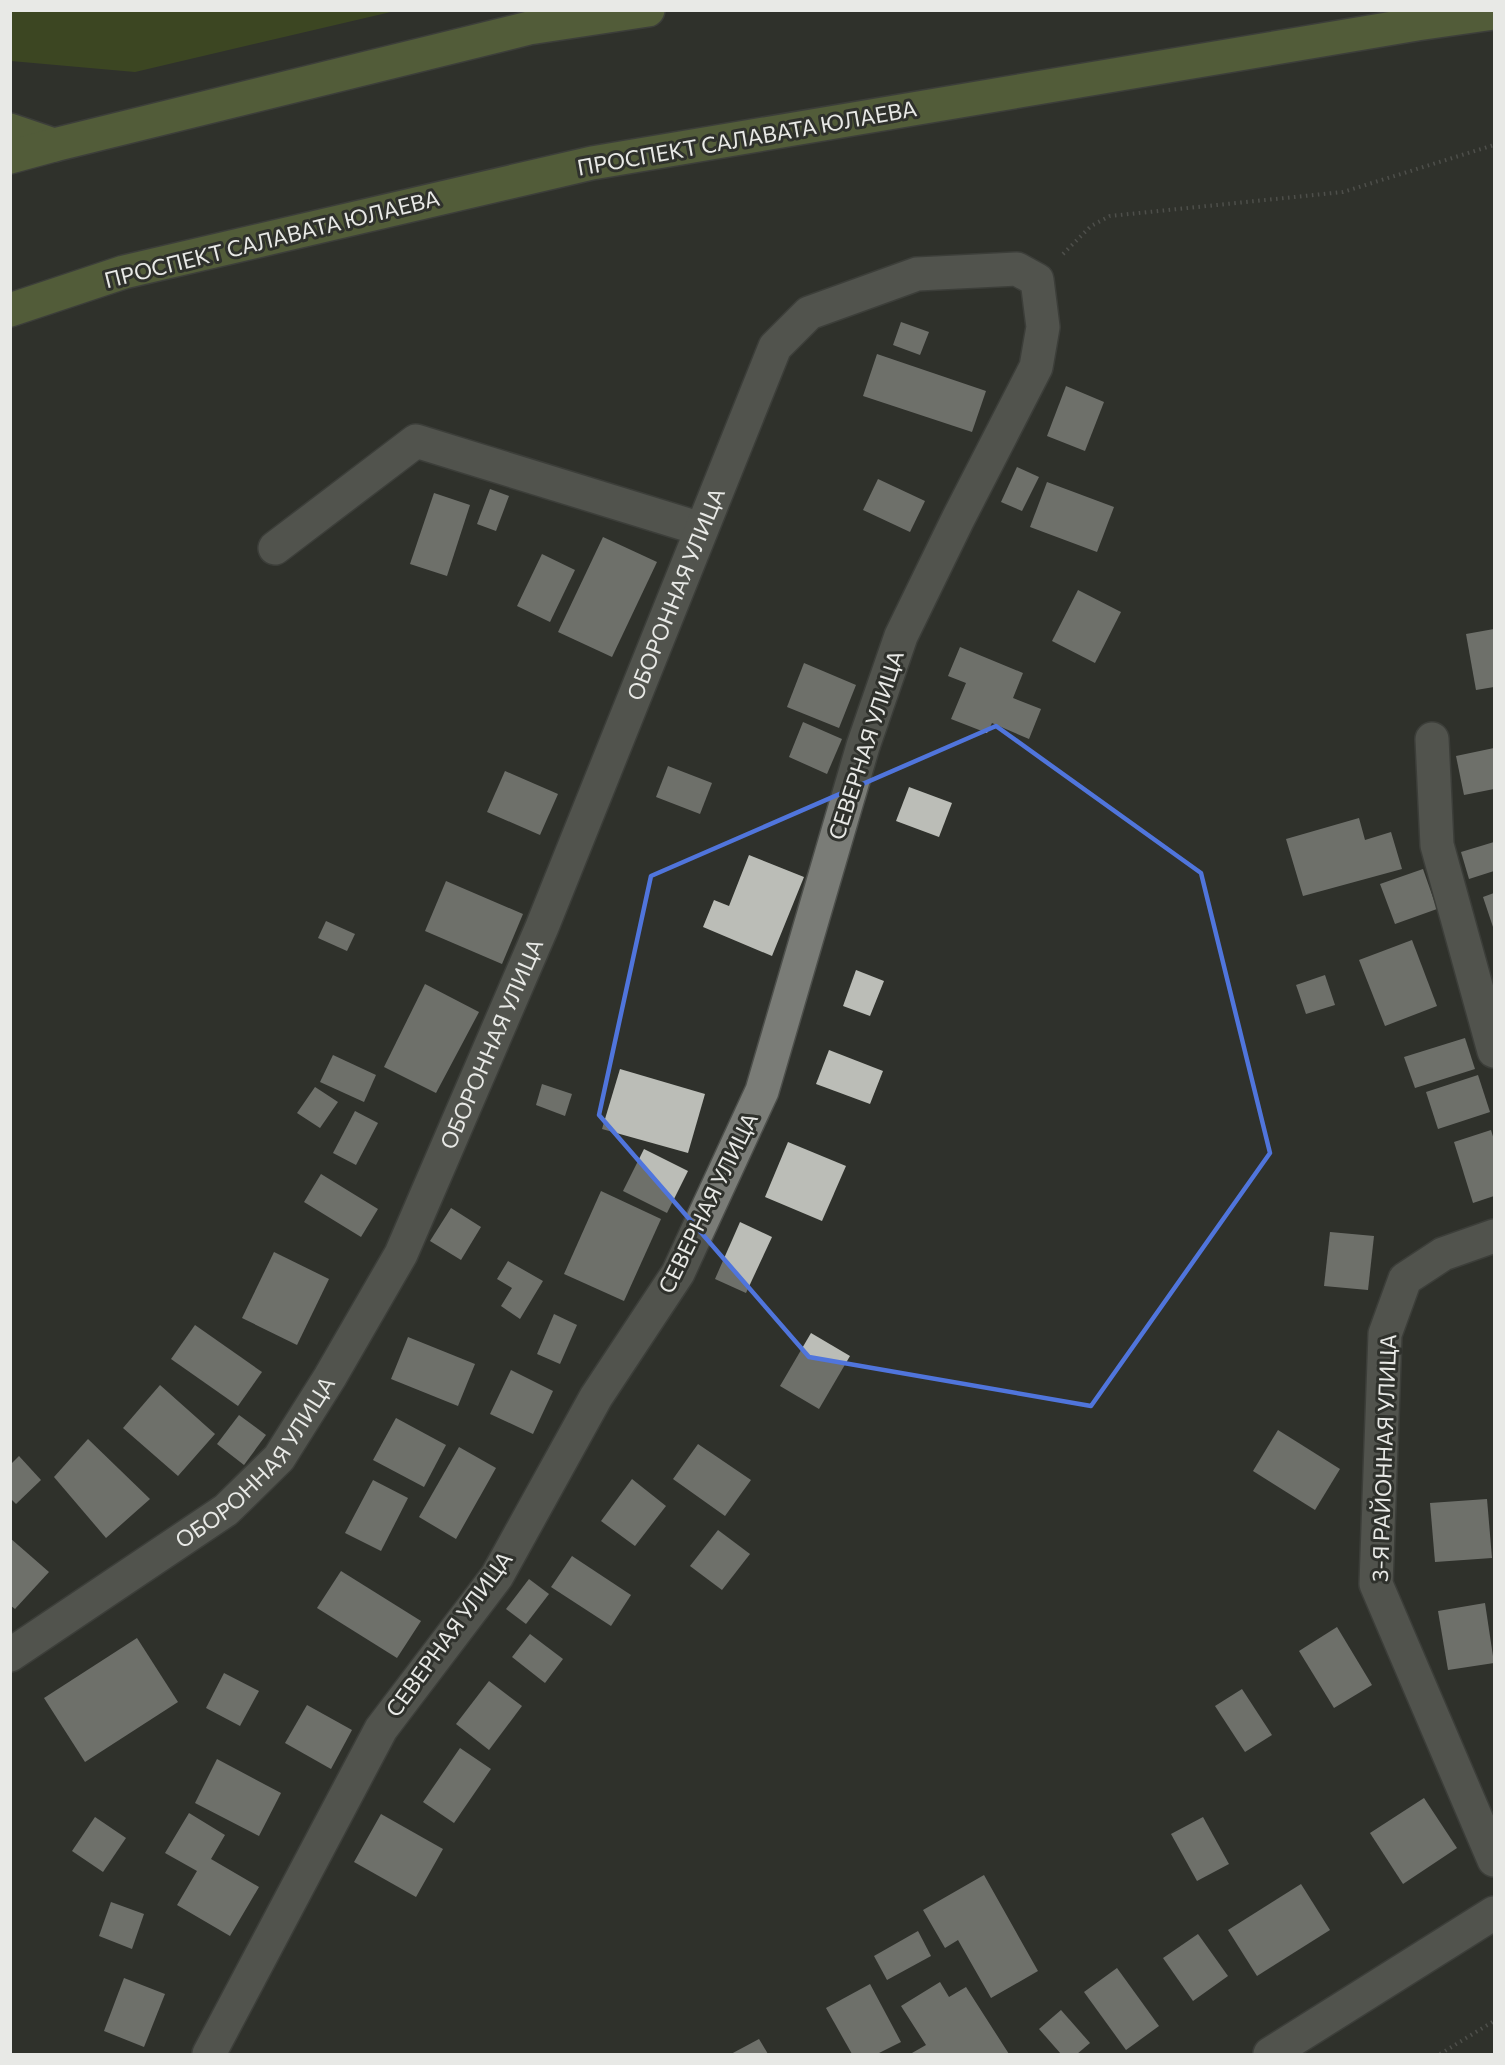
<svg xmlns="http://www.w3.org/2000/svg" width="1505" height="2065" viewBox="0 0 1505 2065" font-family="Commissioner,sans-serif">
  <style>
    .green { fill: #4c6018 }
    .building { fill: #bbbdb7 }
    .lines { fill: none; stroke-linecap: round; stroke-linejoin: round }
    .minor-casing { stroke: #4d4f4b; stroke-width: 36 }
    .tertiary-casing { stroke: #4d4f4b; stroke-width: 36 }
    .primary-casing { stroke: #4d4f4b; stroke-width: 36 }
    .path { stroke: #737470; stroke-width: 4; stroke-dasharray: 1.5 4.5; stroke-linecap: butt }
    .minor { stroke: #7a7c77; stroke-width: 33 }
    .tertiary { stroke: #7a7c77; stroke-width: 33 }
    .primary { stroke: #7c904b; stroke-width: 33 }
    .marked { fill: none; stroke: #5075dc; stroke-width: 4.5; stroke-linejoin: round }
    .labels { text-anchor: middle; stroke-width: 6; stroke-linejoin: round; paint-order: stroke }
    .street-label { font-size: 22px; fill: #e8e9e6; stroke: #2f312c }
  </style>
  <rect width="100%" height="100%" fill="#2f312c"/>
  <path class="green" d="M 10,11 L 11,10 L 395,11 L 135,72 L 11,61 Z"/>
  <g class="building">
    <path d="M 901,322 L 929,332 L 920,355 L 893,345 Z"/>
    <path d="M 877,354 L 986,391 L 972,432 L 863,396 Z"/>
    <path d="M 1066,386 L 1104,402 L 1085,451 L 1047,436 Z"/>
    <path d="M 1017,467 L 1039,477 L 1022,511 L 1001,502 Z"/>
    <path d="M 878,479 L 925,501 L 910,532 L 863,510 Z"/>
    <path d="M 1047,482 L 1114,507 L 1097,552 L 1030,527 Z"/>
    <path d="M 490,489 L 509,496 L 496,531 L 477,524 Z"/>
    <path d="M 434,493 L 470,505 L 447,576 L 410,564 Z"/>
    <path d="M 603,537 L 657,562 L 612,657 L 558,632 Z"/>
    <path d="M 542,554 L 575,570 L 550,622 L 517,606 Z"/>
    <path d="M 1078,590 L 1121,612 L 1095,663 L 1052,641 Z"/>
    <path d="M 1494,629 L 1494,687 L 1476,690 L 1466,634 Z"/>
    <path d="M 960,647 L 1023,673 L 1013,698 L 1041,709 L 1029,739 L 992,723 L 987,733 L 951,719 L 966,683 L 948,676 Z"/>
    <path d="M 804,663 L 856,685 L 839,728 L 787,707 Z"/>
    <path d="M 803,722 L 842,739 L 827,774 L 789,757 Z"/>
    <path d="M 1494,748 L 1494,789 L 1464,795 L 1456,756 Z"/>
    <path d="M 668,766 L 712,783 L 700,814 L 656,797 Z"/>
    <path d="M 505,771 L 558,794 L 540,835 L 487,812 Z"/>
    <path d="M 909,787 L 952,803 L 939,837 L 896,821 Z"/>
    <path d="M 1359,818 L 1365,840 L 1391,832 L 1402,869 L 1303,896 L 1286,839 Z"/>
    <path d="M 1494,842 L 1494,871 L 1469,879 L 1461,852 Z"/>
    <path d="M 749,855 L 804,877 L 772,956 L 703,927 L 714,900 L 729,906 Z"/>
    <path d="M 1423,869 L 1437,909 L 1395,924 L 1380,884 Z"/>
    <path d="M 446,881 L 523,914 L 502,964 L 425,931 Z"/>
    <path d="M 1494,893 L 1494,930 L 1483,897 Z"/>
    <path d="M 326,921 L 355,934 L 347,951 L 318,938 Z"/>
    <path d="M 1412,940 L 1437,1006 L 1385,1026 L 1359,960 Z"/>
    <path d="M 856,970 L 884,981 L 870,1016 L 843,1006 Z"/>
    <path d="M 1325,975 L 1335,1005 L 1306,1014 L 1296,985 Z"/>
    <path d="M 425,984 L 479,1012 L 436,1093 L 384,1067 Z"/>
    <path d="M 1465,1038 L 1475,1069 L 1415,1088 L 1404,1057 Z"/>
    <path d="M 829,1050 L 883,1071 L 870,1104 L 816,1084 Z"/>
    <path d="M 333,1055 L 376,1075 L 364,1102 L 320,1082 Z"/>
    <path d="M 620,1069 L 705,1094 L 688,1153 L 602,1129 Z"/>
    <path d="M 1478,1075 L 1490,1112 L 1438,1129 L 1426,1092 Z"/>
    <path d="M 542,1084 L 572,1094 L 565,1116 L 536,1105 Z"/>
    <path d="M 315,1087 L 338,1102 L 320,1128 L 297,1113 Z"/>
    <path d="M 355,1111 L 378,1123 L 356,1165 L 333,1153 Z"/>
    <path d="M 1491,1130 L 1494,1140 L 1494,1196 L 1473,1203 L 1454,1142 Z"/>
    <path d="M 788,1142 L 846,1166 L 822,1221 L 765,1197 Z"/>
    <path d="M 644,1149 L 688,1171 L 667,1213 L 623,1191 Z"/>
    <path d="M 321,1174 L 378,1209 L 361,1237 L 304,1202 Z"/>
    <path d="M 601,1191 L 661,1219 L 624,1301 L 564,1274 Z"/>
    <path d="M 451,1208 L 481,1227 L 461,1260 L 430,1241 Z"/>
    <path d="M 740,1222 L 772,1237 L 746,1293 L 715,1279 Z"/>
    <path d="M 1330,1232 L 1374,1236 L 1368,1290 L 1324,1286 Z"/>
    <path d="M 274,1252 L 329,1279 L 297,1345 L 242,1318 Z"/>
    <path d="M 508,1261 L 543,1281 L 520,1319 L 501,1306 L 512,1288 L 497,1279 Z"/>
    <path d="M 554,1314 L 577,1325 L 560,1364 L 537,1354 Z"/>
    <path d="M 195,1325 L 262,1372 L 238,1406 L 171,1359 Z"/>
    <path d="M 811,1333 L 850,1356 L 819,1409 L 780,1386 Z"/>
    <path d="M 408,1337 L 475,1364 L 458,1406 L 391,1379 Z"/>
    <path d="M 511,1370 L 553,1391 L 533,1434 L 490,1414 Z"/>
    <path d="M 160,1385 L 215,1434 L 178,1476 L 123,1428 Z"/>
    <path d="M 239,1415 L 266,1435 L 244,1465 L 217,1444 Z"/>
    <path d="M 396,1418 L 446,1445 L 424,1487 L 373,1460 Z"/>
    <path d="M 1278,1430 L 1340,1469 L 1315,1510 L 1253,1471 Z"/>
    <path d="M 88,1439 L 150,1499 L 106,1538 L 54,1477 Z"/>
    <path d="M 698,1444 L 751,1480 L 725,1516 L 673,1479 Z"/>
    <path d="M 459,1447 L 496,1468 L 456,1539 L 419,1517 Z"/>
    <path d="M 19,1456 L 41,1480 L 16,1504 L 10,1498 L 10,1465 Z"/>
    <path d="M 632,1479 L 666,1506 L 635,1546 L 601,1521 Z"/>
    <path d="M 373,1480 L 408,1498 L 381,1551 L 345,1533 Z"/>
    <path d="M 1487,1499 L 1492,1558 L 1435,1562 L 1430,1503 Z"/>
    <path d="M 718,1530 L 750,1554 L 722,1590 L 690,1566 Z"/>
    <path d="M 10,1538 L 49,1572 L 15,1609 L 10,1605 Z"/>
    <path d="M 572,1556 L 631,1595 L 611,1626 L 551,1587 Z"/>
    <path d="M 341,1571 L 421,1621 L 397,1658 L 317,1608 Z"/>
    <path d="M 529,1579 L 549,1594 L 526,1624 L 506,1609 Z"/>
    <path d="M 1485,1603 L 1494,1663 L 1448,1670 L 1438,1611 Z"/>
    <path d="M 1337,1627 L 1372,1685 L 1334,1708 L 1299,1651 Z"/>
    <path d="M 530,1634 L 563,1659 L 545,1683 L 512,1657 Z"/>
    <path d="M 137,1638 L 178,1702 L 85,1762 L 44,1698 Z"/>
    <path d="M 224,1673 L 259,1691 L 240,1726 L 206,1708 Z"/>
    <path d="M 489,1681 L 522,1706 L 489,1750 L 456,1724 Z"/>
    <path d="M 1242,1689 L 1272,1735 L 1245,1752 L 1215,1706 Z"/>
    <path d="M 307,1705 L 352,1730 L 331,1769 L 285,1743 Z"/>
    <path d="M 460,1748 L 491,1769 L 454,1823 L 423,1802 Z"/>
    <path d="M 217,1759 L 281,1793 L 259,1836 L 195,1803 Z"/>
    <path d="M 1424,1798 L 1457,1848 L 1403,1884 L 1370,1833 Z"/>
    <path d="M 189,1813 L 225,1835 L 211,1859 L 259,1887 L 230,1936 L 177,1905 L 197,1871 L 165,1853 Z"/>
    <path d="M 381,1814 L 443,1849 L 416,1897 L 354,1862 Z"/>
    <path d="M 95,1817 L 126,1838 L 103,1872 L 72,1851 Z"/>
    <path d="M 1203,1817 L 1229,1864 L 1197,1881 L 1171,1834 Z"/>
    <path d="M 984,1875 L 1038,1971 L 991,1998 L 958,1940 L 945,1948 L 923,1910 Z"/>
    <path d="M 1301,1884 L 1330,1930 L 1257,1976 L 1228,1930 Z"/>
    <path d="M 111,1902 L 144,1914 L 132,1949 L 99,1936 Z"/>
    <path d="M 918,1931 L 931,1956 L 887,1980 L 874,1956 Z"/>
    <path d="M 1198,1934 L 1228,1976 L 1193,2001 L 1163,1958 Z"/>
    <path d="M 1117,1968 L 1159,2026 L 1126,2050 L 1084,1992 Z"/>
    <path d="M 124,1978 L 165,1994 L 144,2047 L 104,2031 Z"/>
    <path d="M 940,1982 L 949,1997 L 966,1987 L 1009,2054 L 913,2054 L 912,2053 L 926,2045 L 901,2006 Z"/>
    <path d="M 870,1984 L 901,2042 L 877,2054 L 852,2054 L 826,2008 Z"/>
    <path d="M 1061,2010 L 1090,2043 L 1077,2054 L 1061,2054 L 1039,2029 Z"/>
    <path d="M 759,2039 L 768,2054 L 731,2054 Z"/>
  </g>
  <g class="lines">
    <defs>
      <g id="minor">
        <path d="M 275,548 L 416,441 L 701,529"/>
        <path d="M 1432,739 L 1437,845 L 1494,1051"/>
        <path d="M 1494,1236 L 1443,1254 L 1405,1279 L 1385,1334 L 1376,1584 L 1494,1860"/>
        <path id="s1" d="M 10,1655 L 226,1510 L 279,1458 L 330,1377 L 401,1254 L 542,927 L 775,347 L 809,313 L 917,274 L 1017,269 L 1037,280 L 1043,327 L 1036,367 L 958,519 L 901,636 L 863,746 L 762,1091 L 678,1273 L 596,1397 L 497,1576 L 381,1729 L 209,2054"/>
      </g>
      <path id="tertiary" d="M 1270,2054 L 1494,1913"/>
      <g id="primary">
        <path d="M 10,130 L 54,145"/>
        <path d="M 10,157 L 54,145 L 529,28 L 648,10"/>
        <path d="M 10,310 L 124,272 L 592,163 L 1417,24 L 1494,13"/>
      </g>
    </defs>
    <use href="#minor" class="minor-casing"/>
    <use href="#tertiary" class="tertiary-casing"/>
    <use href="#primary" class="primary-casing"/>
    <g class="path">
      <path d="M 1063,254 L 1091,226 L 1110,216 L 1343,192 L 1494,145"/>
      <path d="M 1440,2054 L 1494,2021"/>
    </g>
    <use href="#minor" class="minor"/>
    <use href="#tertiary" class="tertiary"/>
    <use href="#primary" class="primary"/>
  </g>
  <path d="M0 0H1505V2065H0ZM 996,726 L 1201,873 L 1270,1153 L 1091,1406 L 809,1357 L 599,1115 L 651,876 Z" fill="#2f312c" fill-opacity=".55" fill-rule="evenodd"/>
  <path class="marked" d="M 996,726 L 1201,873 L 1270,1153 L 1091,1406 L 809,1357 L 599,1115 L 651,876 Z"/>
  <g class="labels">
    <g class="street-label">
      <text transform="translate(747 138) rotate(-10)" y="8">ПРОСПЕКТ САЛАВАТА ЮЛАЕВА</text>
      <text transform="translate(272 239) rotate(-14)" y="8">ПРОСПЕКТ САЛАВАТА ЮЛАЕВА</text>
      <text dy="8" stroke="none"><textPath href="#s1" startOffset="1287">ОБОРОННАЯ УЛИЦА</textPath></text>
      <text transform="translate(866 745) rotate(-72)" y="8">СЕВЕРНАЯ УЛИЦА</text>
      <text dy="8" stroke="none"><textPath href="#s1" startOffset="801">ОБОРОННАЯ УЛИЦА</textPath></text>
      <text transform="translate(708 1203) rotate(-64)" y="8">СЕВЕРНАЯ УЛИЦА</text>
      <text transform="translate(1384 1458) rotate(-88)" y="8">3-Я РАЙОННАЯ УЛИЦА</text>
      <text dy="8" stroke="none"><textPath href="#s1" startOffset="315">ОБОРОННАЯ УЛИЦА</textPath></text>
      <text transform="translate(449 1634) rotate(-54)" y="8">СЕВЕРНАЯ УЛИЦА</text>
    </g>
  </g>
  <rect width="1505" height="2065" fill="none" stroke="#e8e9e6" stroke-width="24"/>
</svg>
